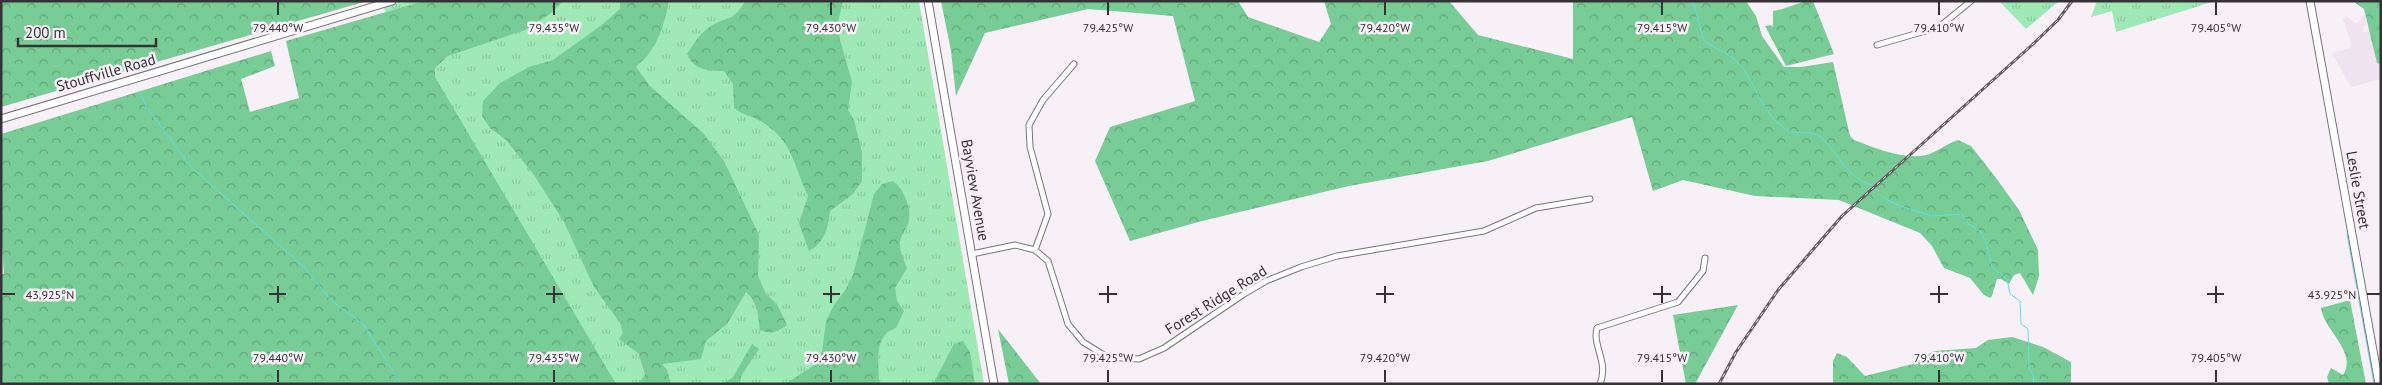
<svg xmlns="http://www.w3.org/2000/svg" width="2382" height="385" viewBox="0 0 2382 385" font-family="'PT Sans',sans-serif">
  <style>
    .built { fill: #efe3f0 }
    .grass { fill: url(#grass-tufts) }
    .forest { fill: url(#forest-crowns) }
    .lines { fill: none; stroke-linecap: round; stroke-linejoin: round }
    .stream { stroke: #5ee1e7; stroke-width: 1 }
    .street-casing { stroke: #7a747a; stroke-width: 7 }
    .secondary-casing { stroke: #7a747a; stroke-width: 9 }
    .street { stroke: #fff; stroke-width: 5 }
    .secondary { stroke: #fff; stroke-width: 7 }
    .rail-casing { stroke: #605c60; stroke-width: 3 }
    .rail { stroke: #f7f0f7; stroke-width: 1; stroke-dasharray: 4; stroke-linecap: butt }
    .ticks { fill: none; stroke: #343234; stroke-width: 2 }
    .labels { text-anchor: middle; stroke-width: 5; stroke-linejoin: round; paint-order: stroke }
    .street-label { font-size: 15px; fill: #343234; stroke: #f7f0f7 }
    .ticks-label { font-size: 12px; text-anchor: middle; fill: #343234; stroke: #f7f0f7; stroke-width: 5; stroke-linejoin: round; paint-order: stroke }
  </style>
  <defs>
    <pattern id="grass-tufts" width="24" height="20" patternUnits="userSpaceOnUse" patternTransform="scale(1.25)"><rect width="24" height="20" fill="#9fe9b7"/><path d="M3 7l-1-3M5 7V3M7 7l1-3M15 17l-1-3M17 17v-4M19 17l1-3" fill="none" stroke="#8ac89e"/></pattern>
    <pattern id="forest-crowns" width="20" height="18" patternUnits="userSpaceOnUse" patternTransform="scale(1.25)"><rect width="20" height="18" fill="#78cc96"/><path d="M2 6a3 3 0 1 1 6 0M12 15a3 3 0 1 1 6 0" fill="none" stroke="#63a67b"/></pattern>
  </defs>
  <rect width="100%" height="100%" fill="#f7f0f7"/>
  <path class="built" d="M 2368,1 L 2374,1 L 2362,32 L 2372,32 L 2381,51 L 2381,79 L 2351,87 L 2332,53 L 2352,47 L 2343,19 L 2346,16 L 2356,24 L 2363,17 Z"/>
  <g class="grass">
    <path d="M 401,1 L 919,1 L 984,384 L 580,384 L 585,339 L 383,7 Z"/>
    <path d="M 1999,1 L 2059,1 L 2026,29 Z"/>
    <path d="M 2097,1 L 2215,1 L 2116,32 L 2112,11 L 2091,17 Z"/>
  </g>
  <g class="forest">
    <path d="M 1,1 L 367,1 L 1,107 Z"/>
    <path d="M 424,1 L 563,1 L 550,14 L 525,30 L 448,56 L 435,68 L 435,77 L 616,384 L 1,384 L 1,274 L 4,274 L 1,230 L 1,134 L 271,51 L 275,66 L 241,79 L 250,112 L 299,98 L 286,41 Z"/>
    <path d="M 620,1 L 669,1 C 665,21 660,40 647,56 C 644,60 639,63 636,67 L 650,86 L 703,133 L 724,161 L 759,235 L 758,276 L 766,294 L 777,304 L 787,325 C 777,332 772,335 760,330 C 758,315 758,302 746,292 L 727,324 L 706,341 L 701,359 L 662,364 L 667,370 L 671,384 L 638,384 L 645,375 L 639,354 L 619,339 L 623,333 L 620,323 L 594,287 L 564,222 L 534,175 L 506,140 L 490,128 L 482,116 L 483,101 L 500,83 L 529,67 L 553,60 L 603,24 L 620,9 Z"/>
    <path d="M 745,1 L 843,1 L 838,22 L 840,40 L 852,82 L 848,110 L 854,120 L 862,152 L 862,181 L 853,194 L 830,211 C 828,228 825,242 809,251 L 799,223 L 808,196 C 793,165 794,142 762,122 C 753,116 742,115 734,108 L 733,84 L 724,71 C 709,71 693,70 687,54 C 694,43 700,33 711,26 C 727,16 734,22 745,1 Z"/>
    <path d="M 941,1 L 1238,1 L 1248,17 L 1319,42 L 1331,24 L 1324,1 L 1449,1 L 1478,35 L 1573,59 L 1573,1 L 1746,1 L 1756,16 L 1762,36 L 1784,67 L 1801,67 L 1833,62 L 1850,136 L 1854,140 C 1875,148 1902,160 1926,155 C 1935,153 1948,143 1958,140 L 1971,146 L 1996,178 L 2019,210 L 2038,250 L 2039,276 L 2033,295 L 2020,273 L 2014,275 L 2009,284 L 2001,279 L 1997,279 L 1992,296 L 1990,298 L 1984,295 L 1970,278 L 1944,268 L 1932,246 L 1920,233 L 1839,200 L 1755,196 L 1683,180 L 1653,191 L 1632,117 L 1488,161 L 1349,186 L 1202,221 L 1130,241 L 1095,161 L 1110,127 L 1195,101 L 1173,16 L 1088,9 L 985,33 L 956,96 L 951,51 Z"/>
    <path d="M 1813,1 L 1834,54 L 1786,66 L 1765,26 L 1771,25 L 1773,27 L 1773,11 C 1788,9 1798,1 1813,1 Z"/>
    <path d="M 2353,1 L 2381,1 L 2381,64 L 2377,63 L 2364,9 Z"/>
    <path d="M 893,181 C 904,189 913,210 908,224 C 905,231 899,237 900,246 C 900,253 905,262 907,268 L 895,288 L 897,301 L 904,311 L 896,328 C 873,335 879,364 879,384 L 785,384 L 813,366 L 822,352 L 826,321 L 834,305 L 846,289 L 853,275 L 874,194 L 882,184 Z"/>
    <path d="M 2350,300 L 2366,384 L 2329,384 L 2327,377 L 2331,368 L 2343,375 C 2358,352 2324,331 2321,308 Z"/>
    <path d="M 1738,305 L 1695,384 L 1686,384 L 1673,315 Z"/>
    <path d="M 998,329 L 1041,384 L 1009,384 Z"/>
    <path d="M 2012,337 L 2043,347 L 2071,362 L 2071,384 L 1833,384 L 1833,361 L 1837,353 L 1847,357 L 1865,376 L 1913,364 L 1934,351 L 1976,348 L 1988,340 Z"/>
    <path d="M 963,341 L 970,352 L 975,384 L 933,384 L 954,344 Z"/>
    <path d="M 752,344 L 759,349 L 741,376 L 740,384 L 723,384 L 733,377 Z"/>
  </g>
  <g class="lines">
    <g class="stream">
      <path d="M 1689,1 L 1694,5 L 1704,41 C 1717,50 1732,54 1742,67 C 1753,82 1763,110 1777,122 C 1780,125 1786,130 1790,131 C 1801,135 1813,129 1823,139 C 1840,155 1848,179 1872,185"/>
      <path d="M 140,92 L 146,106 L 192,168 L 302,265 L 333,302 L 363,324 L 401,384"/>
      <path d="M 1882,197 L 1900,206 L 1932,216 L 1962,214 L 1966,222 L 1981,232 L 1986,242 L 1992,267 L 2007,279 L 2010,294 L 2020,301 L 2021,324 L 2028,329 L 2029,368 L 2033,375 L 2034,384"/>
      <path d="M 2347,234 L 2374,384"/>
    </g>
    <defs>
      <g id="street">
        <path d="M 1877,45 L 1939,27 L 1971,1"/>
        <path d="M 1035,250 L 1048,214 L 1030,147 L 1029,125 L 1043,100 L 1074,64"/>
        <path d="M 972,254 L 1015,245 L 1035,250 L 1048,261 L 1068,324 L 1083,342 L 1107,357 L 1139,359 L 1164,348 L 1244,294 L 1266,281 L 1301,267 L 1337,256 L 1484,231 L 1536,208 L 1590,199"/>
        <path d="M 1600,384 C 1609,362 1592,346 1597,328 L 1678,302 L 1703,271 L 1705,258"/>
      </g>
      <g id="secondary">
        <path d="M 928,1 L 994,384"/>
        <path d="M 2310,1 L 2379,384"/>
        <path d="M 1,119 L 392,1"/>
      </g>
    </defs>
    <use href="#street" class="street-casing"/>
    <use href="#secondary" class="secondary-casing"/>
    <use href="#street" class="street"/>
    <use href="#secondary" class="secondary"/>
    <defs>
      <path id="rail" d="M 1719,384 L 1736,352 L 1778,290 L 1842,216 L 2032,45 L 2058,20 L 2072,1"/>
    </defs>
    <use href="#rail" class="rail-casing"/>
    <use href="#rail" class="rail"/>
  </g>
  <path class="ticks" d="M 278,2 L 278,15M 554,2 L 554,15M 831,2 L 831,15M 1108,2 L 1108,15M 1385,2 L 1385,15M 1662,2 L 1662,15M 1939,2 L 1939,15M 2216,2 L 2216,15M 278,286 L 278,303M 554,286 L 554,303M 831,286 L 831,303M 1108,286 L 1108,303M 1385,286 L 1385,303M 1662,286 L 1662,303M 1939,286 L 1939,303M 2216,286 L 2216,303M 2,294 L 15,294M 269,294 L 286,294M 546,294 L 563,294M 823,294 L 840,294M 1099,294 L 1117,294M 1376,294 L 1394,294M 1653,294 L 1671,294M 1930,294 L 1948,294M 2207,294 L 2224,294M 2367,294 L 2380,294M 278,370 L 278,382M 554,370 L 554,382M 831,370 L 831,382M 1108,370 L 1108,382M 1385,370 L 1385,382M 1662,370 L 1662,382M 1939,370 L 1939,382M 2216,370 L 2216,382"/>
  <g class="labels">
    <g class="street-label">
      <text transform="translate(106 73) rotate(-16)" y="5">Stouffville Road</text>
      <text transform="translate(975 190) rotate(80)" y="5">Bayview Avenue</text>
      <text transform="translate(2358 190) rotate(80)" y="5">Leslie Street</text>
      <text transform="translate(1216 300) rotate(-32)" y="5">Forest Ridge Road</text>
    </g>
  </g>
  <g class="ticks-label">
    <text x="278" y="32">79.440°W</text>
    <text x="554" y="32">79.435°W</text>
    <text x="831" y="32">79.430°W</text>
    <text x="1108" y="32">79.425°W</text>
    <text x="1385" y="32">79.420°W</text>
    <text x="1662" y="32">79.415°W</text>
    <text x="1939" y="32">79.410°W</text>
    <text x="2216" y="32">79.405°W</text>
    <text x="50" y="299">43.925°N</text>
    <text x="2332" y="299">43.925°N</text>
    <text x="278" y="362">79.440°W</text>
    <text x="554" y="362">79.435°W</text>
    <text x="831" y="362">79.430°W</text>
    <text x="1108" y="362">79.425°W</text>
    <text x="1385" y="362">79.420°W</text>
    <text x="1662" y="362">79.415°W</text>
    <text x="1939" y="362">79.410°W</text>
    <text x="2216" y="362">79.405°W</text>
  </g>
  <rect width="2382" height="385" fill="none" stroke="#343234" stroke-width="5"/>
  <path d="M18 38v8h138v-8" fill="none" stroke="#343234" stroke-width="2.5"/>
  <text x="25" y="38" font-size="15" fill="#343234" stroke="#f7f0f7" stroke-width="4" paint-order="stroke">200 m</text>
</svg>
